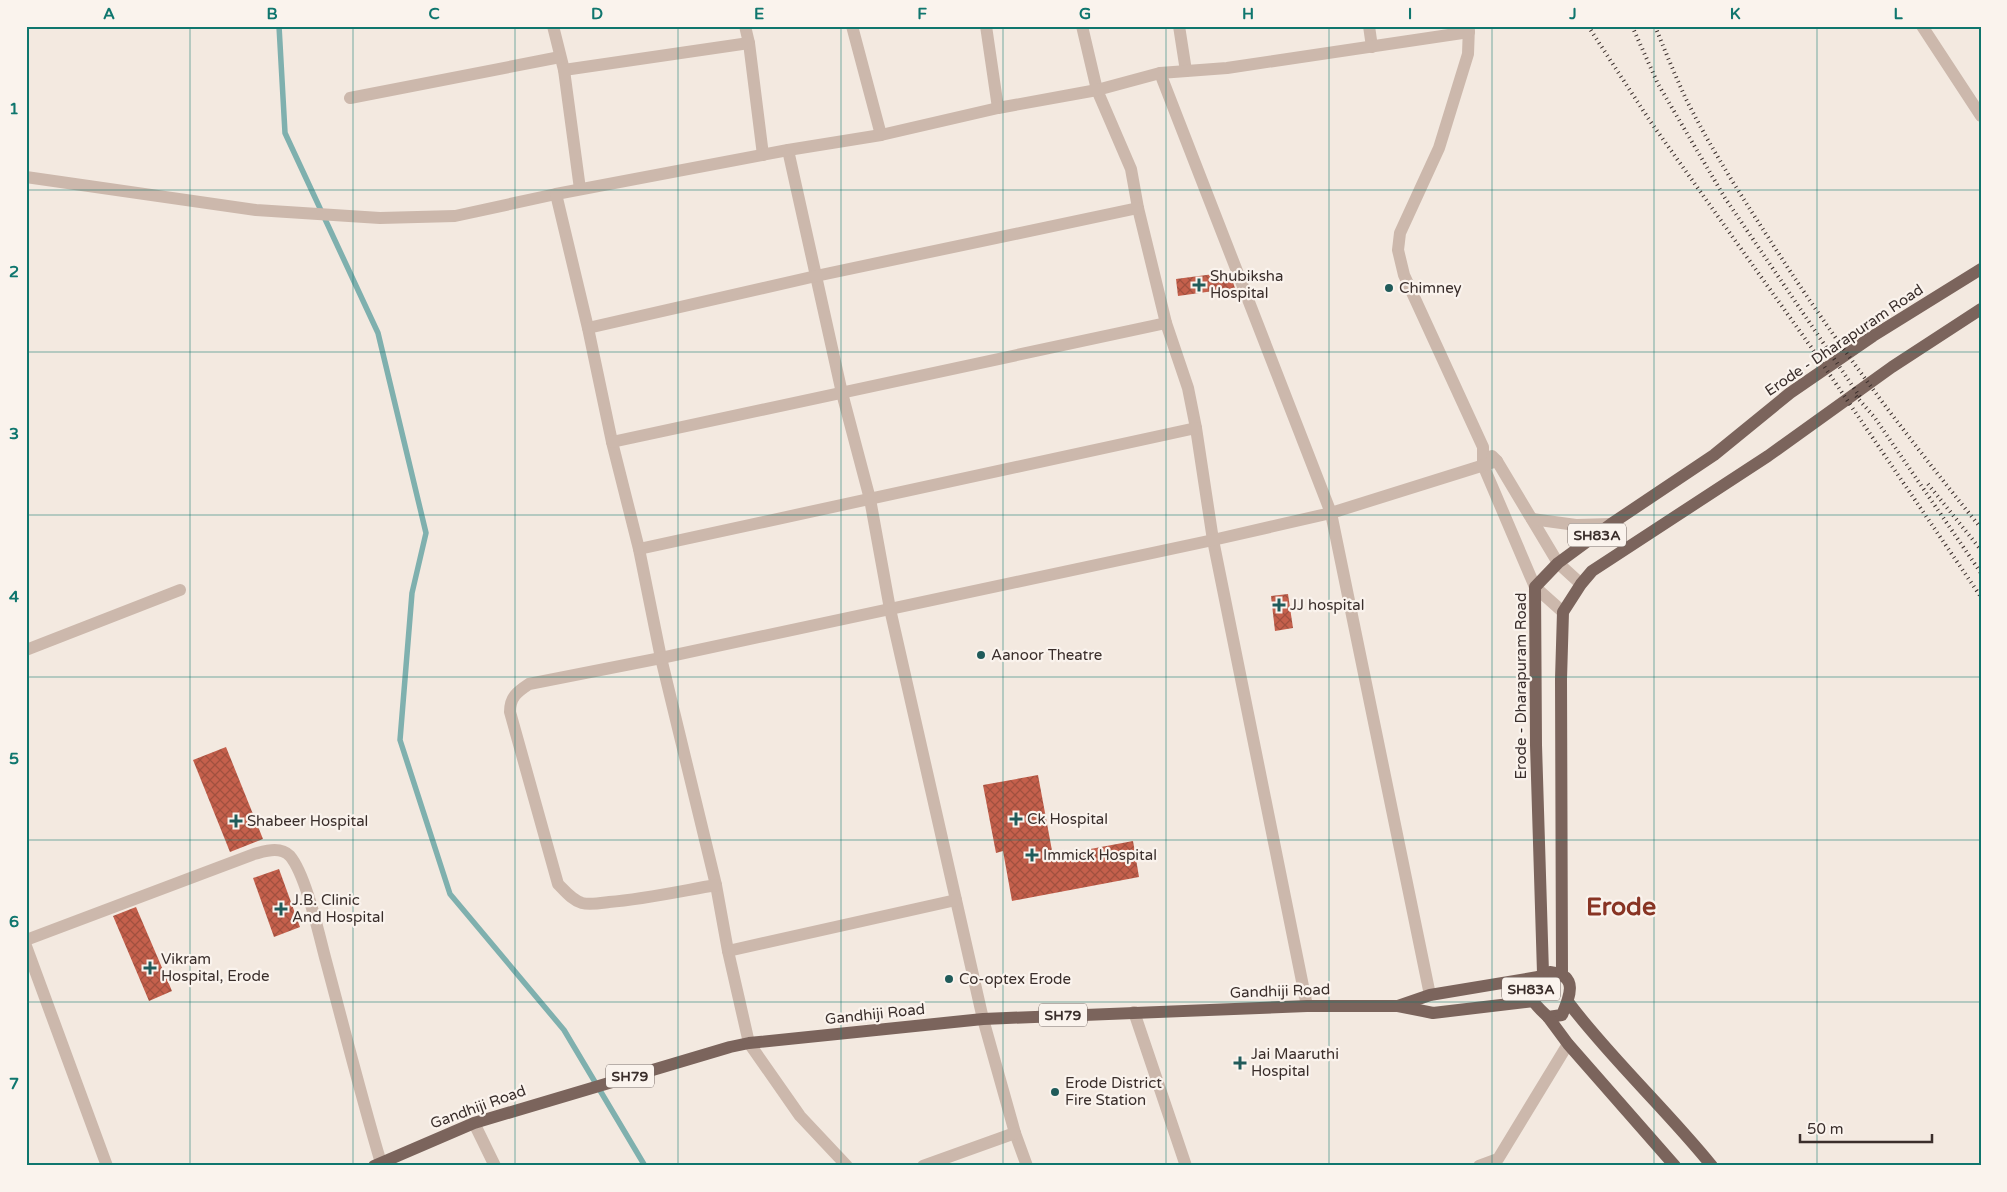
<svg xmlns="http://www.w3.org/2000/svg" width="2007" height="1192" viewBox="0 0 2007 1192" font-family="'Varela Round',sans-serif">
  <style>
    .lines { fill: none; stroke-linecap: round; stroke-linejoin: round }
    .stream { stroke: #7fb0ae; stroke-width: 5.5 }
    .building { fill: url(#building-cross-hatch) }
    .minor { stroke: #ccb8ac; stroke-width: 12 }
    .major { stroke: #7b645c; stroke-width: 12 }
    .rail { stroke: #3a2e2b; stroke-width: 4; stroke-dasharray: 1 4; stroke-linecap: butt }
    .grid { fill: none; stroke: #0f766e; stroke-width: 1; stroke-opacity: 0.55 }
    .poi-dot { fill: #205b5a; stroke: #faf3ed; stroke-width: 2 }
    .labels { text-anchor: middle; stroke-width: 4.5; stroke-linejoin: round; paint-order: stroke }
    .shield { fill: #faf3ed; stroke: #746965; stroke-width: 1 }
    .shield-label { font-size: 14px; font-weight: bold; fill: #3a2e2b }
    .poi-label { font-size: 15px; fill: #3a2e2b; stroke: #faf3ed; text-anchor: start }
    .street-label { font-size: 15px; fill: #3a2e2b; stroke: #faf3ed }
    .town-label { font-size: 25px; font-weight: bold; fill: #883424; stroke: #faf3ed }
    .neatline { fill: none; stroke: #0f766e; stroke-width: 2 }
    .grid-label { font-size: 16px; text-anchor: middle; font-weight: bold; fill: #0f766e }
  </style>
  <defs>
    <pattern id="building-cross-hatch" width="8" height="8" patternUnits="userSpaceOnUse" patternTransform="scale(1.25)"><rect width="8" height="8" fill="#c5604c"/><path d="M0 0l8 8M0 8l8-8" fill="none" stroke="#a1503f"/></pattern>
  </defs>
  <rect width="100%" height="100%" fill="#f3e9e0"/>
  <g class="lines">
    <path class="stream" d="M 279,26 L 285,133 L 378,333 L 426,533 L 412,593 L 400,740 L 450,894 L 564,1030 L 645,1166"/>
  </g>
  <g class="building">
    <path d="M 1229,272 L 1235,288 L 1178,296 L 1176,279 Z"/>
    <path d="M 1288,594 L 1293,628 L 1275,631 L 1271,596 Z"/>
    <path d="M 226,747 L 263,839 L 230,852 L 193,760 Z"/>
    <path d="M 1038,775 L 1053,856 L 1133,841 L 1139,877 L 1012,901 L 1003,851 L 996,853 L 983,785 Z"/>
    <path d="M 279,869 L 300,927 L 274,937 L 253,878 Z"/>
    <path d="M 136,907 L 172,991 L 149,1001 L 113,916 Z"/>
  </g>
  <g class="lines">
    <g class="minor">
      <path d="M 553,26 L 564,70 L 580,189"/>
      <path d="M 745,26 L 749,43 L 763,155"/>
      <path d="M 852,26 L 881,135"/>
      <path d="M 986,26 L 998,108"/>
      <path d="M 1082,26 L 1097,90 L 1131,169 L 1138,208 L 1166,323 L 1188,388 L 1196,428 L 1213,540 L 1307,1006"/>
      <path d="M 1179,26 L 1186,71"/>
      <path d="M 1369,26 L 1372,47"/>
      <path d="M 1469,26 L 1468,54 L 1439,148 L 1400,233 L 1398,250 L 1404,275 L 1483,447 L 1483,465 L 1535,587 L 1563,612"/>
      <path d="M 1922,26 L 1981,116"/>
      <path d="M 564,70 L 749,43"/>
      <path d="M 1160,73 L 1331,513 L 1430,995"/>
      <path d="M 350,98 L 560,57"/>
      <path d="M 788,150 L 842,393 L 870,499 L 890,609 L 983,1019 L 1015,1133 L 1027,1166"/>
      <path d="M 26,177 L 256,210 L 380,218 L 455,216 L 556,194 L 788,150 L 881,135 L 998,108 L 1097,90 L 1160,73 L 1227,68 L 1469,32"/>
      <path d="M 556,194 L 588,328 L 612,442 L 639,549 L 661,658 L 716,885 L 728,951 L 749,1043 L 800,1116 L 847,1166"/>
      <path d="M 588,328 L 816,276 L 1138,208"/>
      <path d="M 612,442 L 1166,323"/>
      <path d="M 1492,456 L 1497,461 L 1558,563 L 1581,584"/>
      <path d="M 1532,519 L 1576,525 L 1611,524"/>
      <path d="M 639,549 L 1196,428"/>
      <path d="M 26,650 L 180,590"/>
      <path d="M 716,885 C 681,891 645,899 609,902 C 601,903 590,905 582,903 C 572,900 565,891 558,884 L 510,712 C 510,697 517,692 529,684 L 661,658 L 1213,540 L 1331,513 L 1497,461"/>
      <path d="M 26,940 L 254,854 C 266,851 280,846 290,856 C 306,875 319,935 326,961 C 344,1028 361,1096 381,1163"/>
      <path d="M 26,946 L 107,1166"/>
      <path d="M 728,951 L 956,900"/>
      <path d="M 1134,1012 L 1186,1166"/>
      <path d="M 474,1123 L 495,1166"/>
      <path d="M 923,1166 L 1015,1133"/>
      <path d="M 1479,1166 L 1498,1159 L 1568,1044"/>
    </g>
    <g class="major">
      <path d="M 1550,972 C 1579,975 1570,996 1562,1015 L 1548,1017 C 1543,1012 1537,1007 1534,1002 C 1526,988 1536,975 1550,972 Z"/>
      <path d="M 1543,973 L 1536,745 L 1535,587 L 1558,563 L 1611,524 L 1714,455 L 1790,393 L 1873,336 L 1981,269"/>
      <path d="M 1562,975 L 1561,679 L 1563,612 L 1581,584 L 1592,571 L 1768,456 L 1892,367 L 1981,309"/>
      <path d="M 1568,1002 C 1612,1060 1666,1109 1712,1166"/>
      <path d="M 1398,1006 L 1430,995 L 1538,977"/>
      <path d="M 1548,1017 L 1568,1044 L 1675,1166"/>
      <path d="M 374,1166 L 474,1123 L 730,1047 L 749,1043 L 983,1019 L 1307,1006 L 1398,1006 L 1433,1013 L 1534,1001"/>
    </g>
    <g class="rail">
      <path d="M 1588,26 L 1650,121 L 1811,347 L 1981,597"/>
      <path d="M 1632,26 L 1658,84 L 1725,198 L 1862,400"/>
      <path d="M 1655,26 C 1665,51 1675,75 1686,99 C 1712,151 1744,200 1775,248 C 1838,346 1908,438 1981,528"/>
      <path d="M 1856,396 L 1875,418 L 1981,573"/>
      <path d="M 1928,484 L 1981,550"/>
    </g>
  </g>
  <path class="grid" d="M 190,26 L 190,1166M 353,26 L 353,1166M 515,26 L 515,1166M 678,26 L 678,1166M 841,26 L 841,1166M 1003,26 L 1003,1166M 1166,26 L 1166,1166M 1329,26 L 1329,1166M 1492,26 L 1492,1166M 1654,26 L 1654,1166M 1817,26 L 1817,1166M 26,190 L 1981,190M 26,352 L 1981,352M 26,515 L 1981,515M 26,677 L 1981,677M 26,840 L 1981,840M 26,1002 L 1981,1002"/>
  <g class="poi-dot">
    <path d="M1196.5 277.5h5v5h5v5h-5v5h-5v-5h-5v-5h5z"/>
    <circle cx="1389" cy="288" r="5"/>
    <path d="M1276.5 597.5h5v5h5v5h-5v5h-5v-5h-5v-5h5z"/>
    <circle cx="981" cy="655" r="5"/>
    <path d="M1013.5 811.5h5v5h5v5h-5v5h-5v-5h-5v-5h5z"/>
    <path d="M233.5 813.5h5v5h5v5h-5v5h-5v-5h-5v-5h5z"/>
    <path d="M1029.5 847.5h5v5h5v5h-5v5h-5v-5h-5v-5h5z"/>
    <path d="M278.5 901.5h5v5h5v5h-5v5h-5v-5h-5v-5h5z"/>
    <path d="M147.5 960.5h5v5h5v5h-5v5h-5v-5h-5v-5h5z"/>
    <circle cx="949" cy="979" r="5"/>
    <path d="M1237.5 1055.5h5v5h5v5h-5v5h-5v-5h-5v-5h5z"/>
    <circle cx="1055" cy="1092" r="5"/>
  </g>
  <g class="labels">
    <g class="shield">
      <rect x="1568" y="523.5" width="58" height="23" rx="4"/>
      <rect x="1502" y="977.5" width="58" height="23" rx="4"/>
      <rect x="1039" y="1003.5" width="48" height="23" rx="4"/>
      <rect x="606" y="1064.5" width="48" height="23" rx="4"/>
    </g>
    <g class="shield-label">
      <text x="1597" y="540">SH83A</text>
      <text x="1531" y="994">SH83A</text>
      <text x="1063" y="1020">SH79</text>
      <text x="630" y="1081">SH79</text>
    </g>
    <g class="poi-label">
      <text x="1210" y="281">Shubiksha<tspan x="1210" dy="17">Hospital</tspan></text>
      <text x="1399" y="293">Chimney</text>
      <text x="1290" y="610">JJ hospital</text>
      <text x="991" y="660">Aanoor Theatre</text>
      <text x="1027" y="824">Ck Hospital</text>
      <text x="247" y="826">Shabeer Hospital</text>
      <text x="1043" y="860">Immick Hospital</text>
      <text x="292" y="905">J.B. Clinic<tspan x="292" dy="17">And Hospital</tspan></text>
      <text x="161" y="964">Vikram<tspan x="161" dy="17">Hospital, Erode</tspan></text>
      <text x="959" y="984">Co-optex Erode</text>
      <text x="1251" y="1059">Jai Maaruthi<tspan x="1251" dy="17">Hospital</tspan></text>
      <text x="1065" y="1088">Erode District<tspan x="1065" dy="17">Fire Station</tspan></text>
    </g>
    <g class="street-label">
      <text transform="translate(1844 340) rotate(-34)" y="5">Erode - Dharapuram Road</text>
      <text transform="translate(1521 686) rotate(-90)" y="5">Erode - Dharapuram Road</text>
      <text transform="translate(1280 991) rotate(-2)" y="5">Gandhiji Road</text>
      <text transform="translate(875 1014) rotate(-6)" y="5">Gandhiji Road</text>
      <text transform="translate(478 1107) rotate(-20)" y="5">Gandhiji Road</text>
    </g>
    <g class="town-label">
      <text x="1621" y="915">Erode</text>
    </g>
  </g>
  <rect width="2007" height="1192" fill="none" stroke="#faf3ed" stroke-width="55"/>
  <path d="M1800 1134v8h132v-8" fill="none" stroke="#3a2e2b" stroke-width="2.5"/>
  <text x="1807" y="1134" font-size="15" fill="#3a2e2b" stroke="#faf3ed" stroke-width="4" paint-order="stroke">50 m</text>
  <rect x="28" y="28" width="1952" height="1136" class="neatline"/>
  <g class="grid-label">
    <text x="109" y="19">A</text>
    <text x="272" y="19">B</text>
    <text x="434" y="19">C</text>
    <text x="597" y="19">D</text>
    <text x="759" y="19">E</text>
    <text x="922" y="19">F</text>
    <text x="1085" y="19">G</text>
    <text x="1248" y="19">H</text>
    <text x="1410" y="19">I</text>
    <text x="1573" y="19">J</text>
    <text x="1735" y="19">K</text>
    <text x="1898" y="19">L</text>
    <text x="14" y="114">1</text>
    <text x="14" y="277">2</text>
    <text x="14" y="439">3</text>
    <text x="14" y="602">4</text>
    <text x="14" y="764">5</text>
    <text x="14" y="927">6</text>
    <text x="14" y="1089">7</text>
  </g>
</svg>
